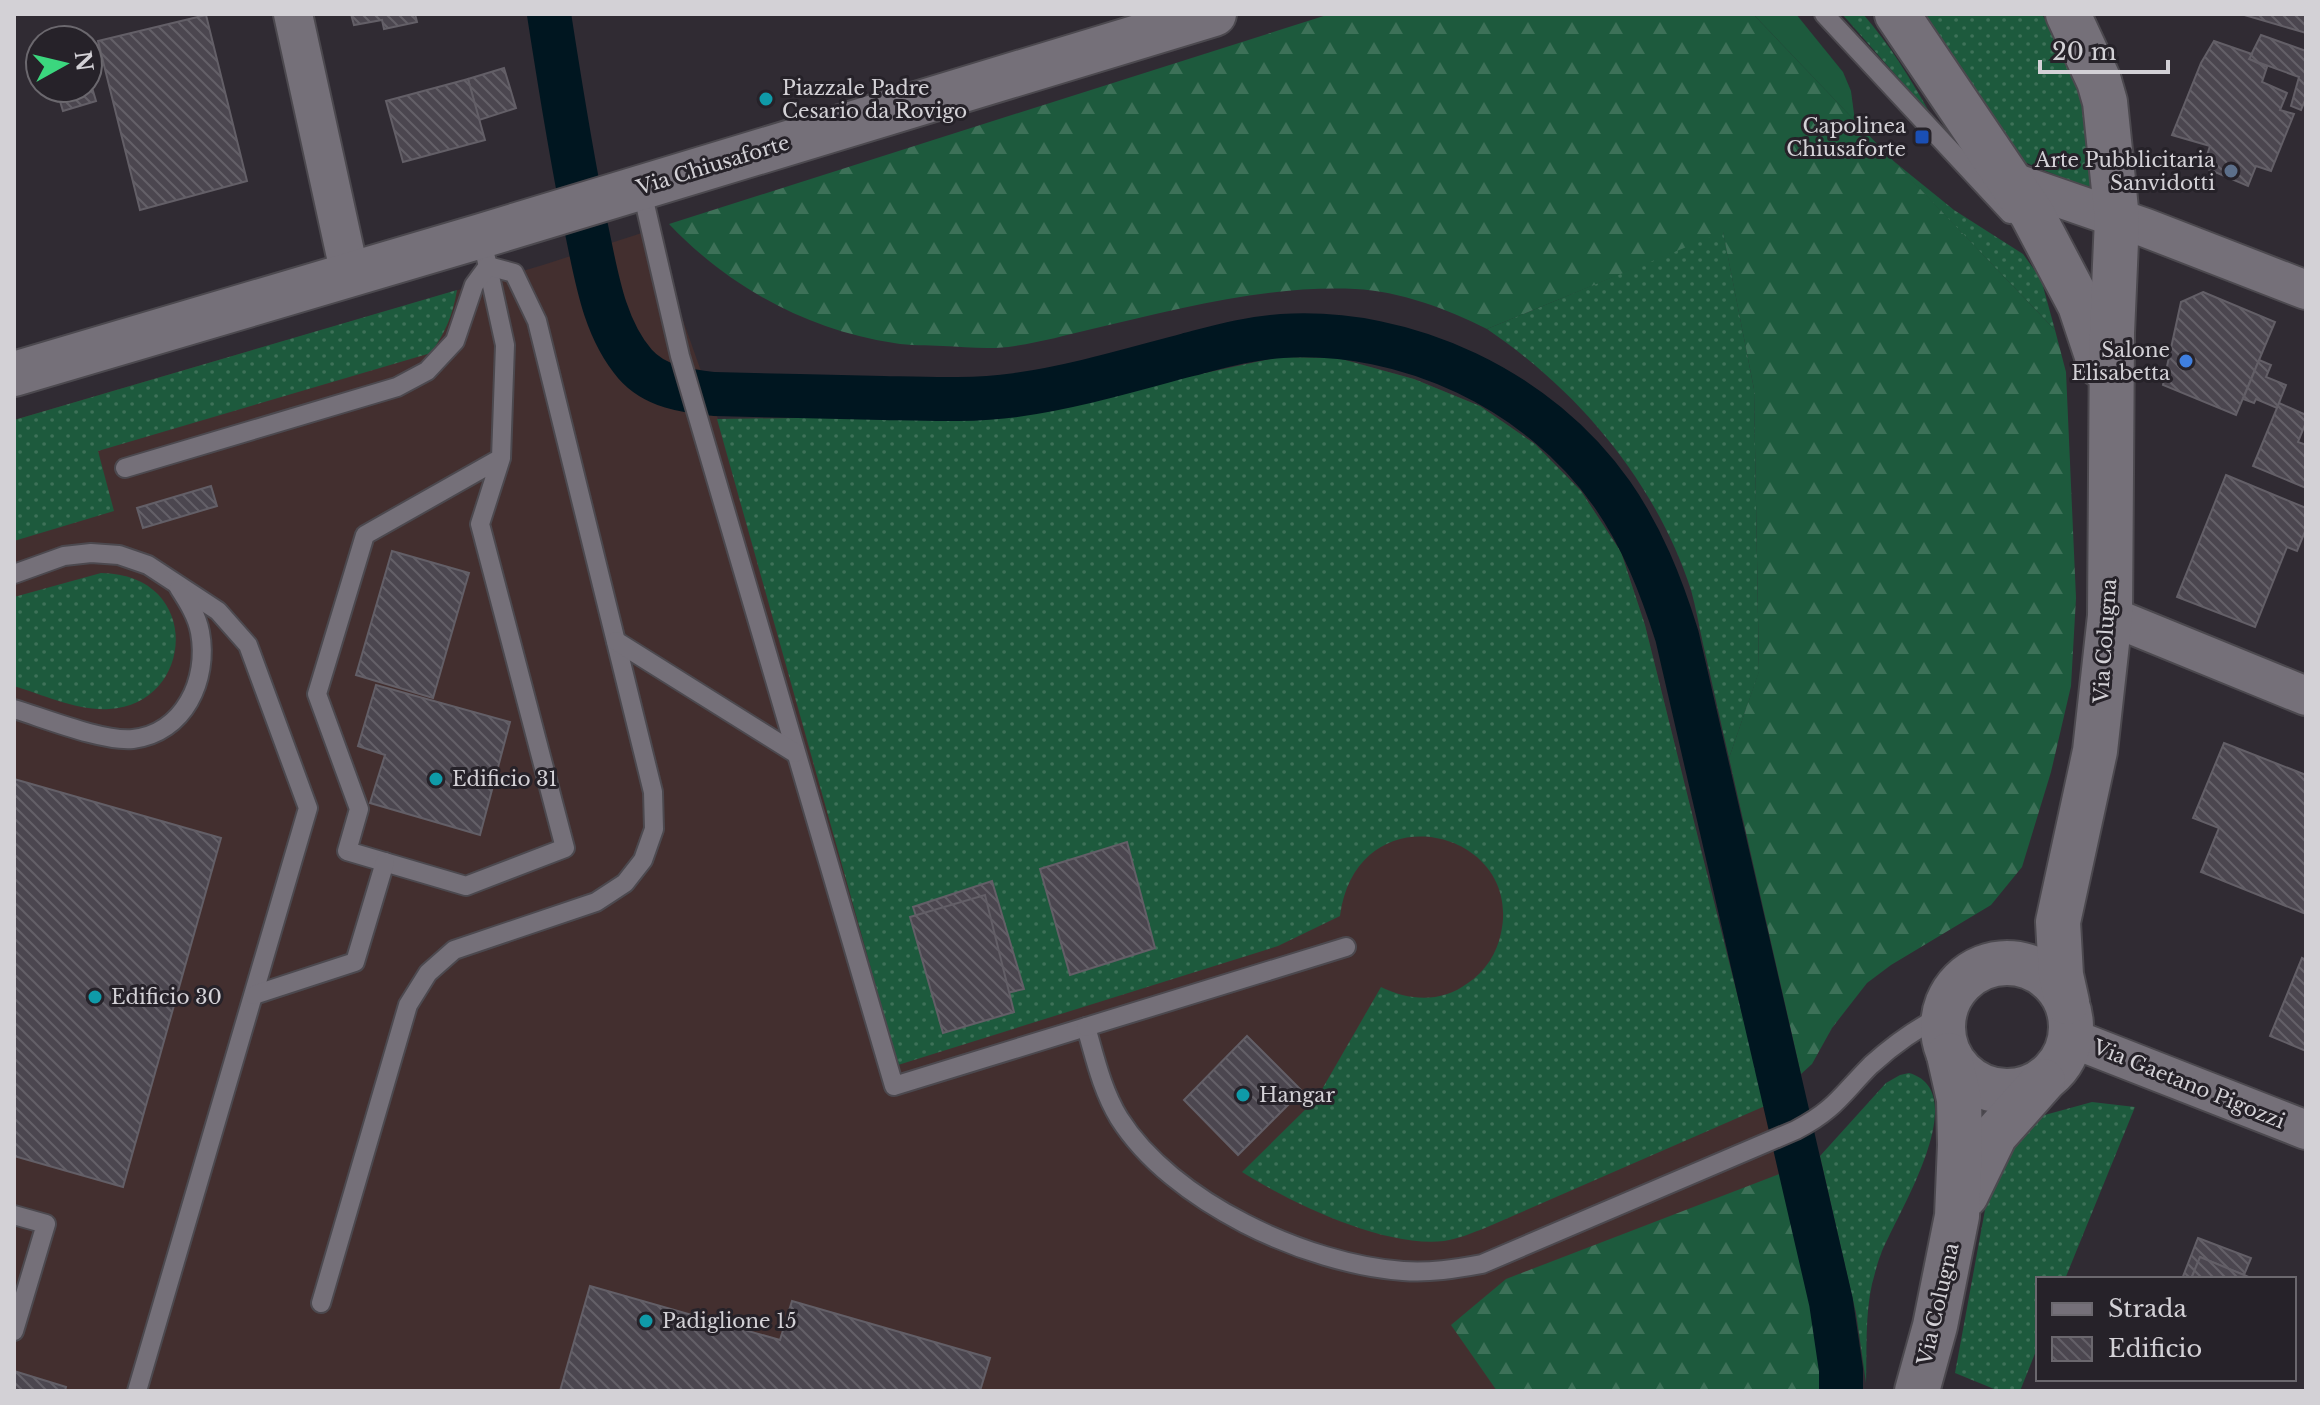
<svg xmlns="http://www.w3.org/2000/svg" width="2320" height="1405" viewBox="0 0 2320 1405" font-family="'Libre Baskerville',serif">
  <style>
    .medical { fill: #432f2f }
    .grass { fill: url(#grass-dots) }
    .forest { fill: url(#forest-firs) }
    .green { fill: #1d5a3d }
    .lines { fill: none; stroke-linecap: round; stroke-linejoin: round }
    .canal { stroke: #001620; stroke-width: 44 }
    .building { fill: url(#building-back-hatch); stroke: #635f67; stroke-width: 2 }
    .service-casing { stroke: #4c494f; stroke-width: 22 }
    .minor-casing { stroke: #4c494f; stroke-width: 42 }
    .tertiary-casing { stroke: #4c494f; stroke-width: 48 }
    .service { stroke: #757079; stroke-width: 18 }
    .minor { stroke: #757079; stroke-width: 38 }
    .tertiary { stroke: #757079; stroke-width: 44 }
    .culture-dot { fill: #0f9aa8; stroke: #262229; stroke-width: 3 }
    .transit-dot { fill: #1a4fb4; stroke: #262229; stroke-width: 3 }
    .service-dot { fill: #5c6f8a; stroke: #262229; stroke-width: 3 }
    .shop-dot { fill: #3f7fe0; stroke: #262229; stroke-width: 3 }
    .labels { text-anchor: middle; stroke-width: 6; stroke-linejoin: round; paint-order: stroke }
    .poi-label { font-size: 20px; fill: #d3d1d6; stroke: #262229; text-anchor: start }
    .street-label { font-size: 20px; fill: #d3d1d6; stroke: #262229 }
  </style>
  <defs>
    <pattern id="grass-dots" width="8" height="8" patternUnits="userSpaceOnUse" patternTransform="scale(2)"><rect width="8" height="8" fill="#1d5a3d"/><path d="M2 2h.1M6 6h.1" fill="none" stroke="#3d7158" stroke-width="1.8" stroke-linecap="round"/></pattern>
    <pattern id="forest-firs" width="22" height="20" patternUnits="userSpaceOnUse" patternTransform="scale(2)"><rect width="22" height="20" fill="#1d5a3d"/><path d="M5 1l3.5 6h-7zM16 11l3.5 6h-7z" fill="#3d7158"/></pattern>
    <pattern id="building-back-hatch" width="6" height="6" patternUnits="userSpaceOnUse" patternTransform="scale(2)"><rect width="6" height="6" fill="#4b464f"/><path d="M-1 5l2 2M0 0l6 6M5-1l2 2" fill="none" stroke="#646068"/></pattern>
  </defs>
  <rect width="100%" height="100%" fill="#302b33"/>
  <path class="medical" d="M 651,230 L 718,419 L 1010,415 L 1279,357 L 1338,358 L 1414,379 L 1480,406 L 1535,444 L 1581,491 L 1621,552 L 1645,625 L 1819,1325 L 1826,1391 L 14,1391 L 14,420 L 543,265 Z"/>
  <g class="grass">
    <path d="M 1842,14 L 1863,14 C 1890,45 1910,78 1931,115 Z"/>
    <path d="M 1920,14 L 2042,14 L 2087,94 L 2095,191 L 2017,159 Z"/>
    <path d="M 1891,159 L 1954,210 L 2023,254 L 2041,279 L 2055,330 Z"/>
    <path d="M 1723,231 L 1754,389 L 1759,672 L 1729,758 C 1720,720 1712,682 1703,644 C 1699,626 1696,608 1691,590 C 1656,483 1580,392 1487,329 Z"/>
    <path d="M 457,290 C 453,315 445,333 431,353 L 98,451 L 114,511 L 14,541 L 14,420 Z"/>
    <path d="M 1279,357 L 1338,358 L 1414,379 L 1480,406 L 1535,444 L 1581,491 L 1621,552 L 1645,625 L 1765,1106 L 1485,1228 C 1472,1233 1458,1239 1444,1241 C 1385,1248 1291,1203 1242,1172 L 1317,1098 L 1381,987 C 1410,1001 1441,1003 1468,983 C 1485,972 1497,953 1501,933 C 1524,829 1357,789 1340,916 L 1278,946 L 898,1065 L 717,419 L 1010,415 Z"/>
    <path d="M 101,573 C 204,574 195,705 109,709 C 77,711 44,695 14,686 L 14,597 Z"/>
    <path d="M 1909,1073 C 1976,1092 1894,1219 1881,1254 C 1877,1263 1875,1274 1872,1284 C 1865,1315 1867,1350 1866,1383 L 1856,1313 L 1820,1156 L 1886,1083 L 1900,1075 Z"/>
    <path d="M 2092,1102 L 2135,1107 L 2065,1279 L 2038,1279 L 2038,1346 L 2020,1391 L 1999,1391 L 1955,1373 L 1989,1188 L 2005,1147 L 2041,1116 Z"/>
  </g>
  <g class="forest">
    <path d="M 1330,14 L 1753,14 L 2055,330 L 2066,372 L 2076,598 L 2071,686 L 2051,772 L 2022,867 L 1991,905 L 1891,965 L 1867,983 L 1832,1028 L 1812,1064 L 1801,1074 L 1729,758 L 1759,671 L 1754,389 L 1723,232 L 1487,329 C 1447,309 1400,291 1355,289 C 1266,285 1178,309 1092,329 C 1067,335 1041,342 1015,346 C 992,350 966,347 943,346 C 927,345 910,346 894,343 C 807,330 729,287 669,224 Z"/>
    <path d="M 1782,1173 L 1819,1325 L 1826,1391 L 1497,1391 L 1451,1325 L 1506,1279 Z"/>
  </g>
  <path class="green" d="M 1753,14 L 1796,14 L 1843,72 L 1851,91 L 1855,121 Z"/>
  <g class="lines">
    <path class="canal" d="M 549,14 C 560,85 571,156 586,227 C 596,273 603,327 635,364 C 655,387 686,391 714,394 C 770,395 827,397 883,398 C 928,399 972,401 1016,395 C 1074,387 1130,370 1187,355 C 1218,347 1249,338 1282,336 C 1407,328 1539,390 1612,494 C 1642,537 1661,585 1677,636 L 1831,1302 L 1841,1370 L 1841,1391"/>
  </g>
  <g class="building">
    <path d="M 351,14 L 415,14 L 417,22 L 384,29 L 382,20 L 354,25 Z"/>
    <path d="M 2241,14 L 2306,14 L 2306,33 Z"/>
    <path d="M 206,15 L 247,181 L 140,210 L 98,41 Z"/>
    <path d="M 2261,35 L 2306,51 L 2306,98 L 2301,110 L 2291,106 L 2299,77 L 2249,59 Z"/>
    <path d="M 2214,41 L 2252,54 L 2249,59 L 2267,67 L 2262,82 L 2287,93 L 2280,110 L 2294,114 L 2271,171 L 2256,166 L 2248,186 L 2203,167 L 2210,146 L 2172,135 L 2201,63 Z"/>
    <path d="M 504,68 L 516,108 L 479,120 L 468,79 Z"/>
    <path d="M 88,74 L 96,101 L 63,111 L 56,88 L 88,88 Z"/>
    <path d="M 468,79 L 485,140 L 403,162 L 386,101 Z"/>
    <path d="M 2203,292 L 2275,322 L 2236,415 L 2163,385 L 2181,302 Z"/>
    <path d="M 2259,360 L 2271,365 L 2266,377 L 2286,385 L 2277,408 L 2256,399 L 2254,403 L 2243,399 Z"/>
    <path d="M 2279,403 L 2306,415 L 2306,422 L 2298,442 L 2306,445 L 2306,488 L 2253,466 Z"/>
    <path d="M 2226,475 L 2306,508 L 2306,529 L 2297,551 L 2287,547 L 2255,627 L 2177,597 Z"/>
    <path d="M 211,486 L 217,506 L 143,528 L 137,508 Z"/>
    <path d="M 392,551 L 469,573 L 433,698 L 356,675 Z"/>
    <path d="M 376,685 L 510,722 L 480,835 L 370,803 L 385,755 L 358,746 Z"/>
    <path d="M 2224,743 L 2306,775 L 2306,914 L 2201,872 L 2219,828 L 2193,818 Z"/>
    <path d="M 14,779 L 221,838 L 123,1187 L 14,1156 Z"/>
    <path d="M 1127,842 L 1155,948 L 1070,975 L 1040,869 Z"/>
    <path d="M 992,881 L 1024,989 L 946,1007 L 913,907 Z"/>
    <path d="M 985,895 L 1014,1012 L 943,1033 L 910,917 Z"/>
    <path d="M 2302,958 L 2306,960 L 2306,1051 L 2270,1036 Z"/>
    <path d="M 1247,1036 L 1302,1091 L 1238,1155 L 1184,1100 Z"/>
    <path d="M 2198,1238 L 2251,1258 L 2244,1275 L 2200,1257 L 2191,1279 L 2182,1279 Z"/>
    <path d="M 2200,1257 L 2244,1275 L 2253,1279 L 2191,1279 Z"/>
    <path d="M 590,1286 L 780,1340 L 792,1301 L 990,1358 L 980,1391 L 560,1391 Z"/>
    <path d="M 14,1371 L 66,1387 L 65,1391 L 14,1391 Z"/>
  </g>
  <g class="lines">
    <defs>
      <g id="service">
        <path d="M 1824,14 L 2010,214"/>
        <path d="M 641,187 L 680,356 L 894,1086 L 1086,1027 C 1095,1058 1102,1090 1119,1118 C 1172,1202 1306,1264 1403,1271 C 1430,1273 1455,1269 1482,1264 L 1796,1130 C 1835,1110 1842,1094 1871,1065 C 1893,1045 1917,1028 1943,1015"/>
        <path d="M 486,258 L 505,345 L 501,458 L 365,535 L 317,694 L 359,809 L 347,851 L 466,886 L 565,848 L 480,524 L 501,458"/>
        <path d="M 125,468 L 397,387 L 427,371 L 455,341 L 474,285 L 488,266 L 514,273 L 537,321 L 653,792 L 654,829 L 643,860 L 625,883 L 596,902 L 454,950 L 428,973 L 408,1005 L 321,1303"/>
        <path d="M 14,574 L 64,556 L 91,553 L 119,555 L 148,565 L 218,611 L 248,645 L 308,808 L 137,1391"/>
        <path d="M 616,641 L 795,753"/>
        <path d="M 14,709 C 44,718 103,742 133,739 C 184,733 209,680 200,632 C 197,616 188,602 179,588"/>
        <path d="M 254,995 L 355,962 L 385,862"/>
        <path d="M 1086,1027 L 1346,947"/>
        <path d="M 14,1215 L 46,1224 L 14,1331"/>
      </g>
      <g id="minor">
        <path d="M 293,14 L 350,275"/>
        <path d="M 2010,181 L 2146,228 L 2306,290"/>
        <path d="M 2110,616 L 2306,696"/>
        <path d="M 2071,1038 L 2306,1130"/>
      </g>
      <g id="tertiary">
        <path d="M 1897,14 L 2032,214 L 2080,305 L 2100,365"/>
        <path d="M 14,374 L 481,236 L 1214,14"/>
        <circle cx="2007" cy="1027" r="64"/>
        <path d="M 2067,1002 L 2061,975 L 2058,922 L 2095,751 L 2110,616 L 2112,333 L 2117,219 L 2105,102 L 2099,81 L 2068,14"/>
        <path d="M 1966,1195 L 1995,1135 L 2043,1081"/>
        <path d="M 1917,1391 L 1935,1326 L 1957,1216 L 1960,1145 L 1959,1099 L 1949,1055"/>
      </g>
    </defs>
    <use href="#service" class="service-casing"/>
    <use href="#minor" class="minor-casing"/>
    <use href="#tertiary" class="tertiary-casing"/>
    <use href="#service" class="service"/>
    <use href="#minor" class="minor"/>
    <use href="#tertiary" class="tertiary"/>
  </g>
  <g class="culture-dot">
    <circle cx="766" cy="99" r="8"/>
    <circle cx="436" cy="779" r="8"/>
    <circle cx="95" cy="997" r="8"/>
    <circle cx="1243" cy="1095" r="8"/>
    <circle cx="646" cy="1321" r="8"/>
  </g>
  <rect class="transit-dot" x="1914" y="129" width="16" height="16" rx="4"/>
  <circle class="service-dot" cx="2231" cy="171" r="8"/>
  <circle class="shop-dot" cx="2186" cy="361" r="8"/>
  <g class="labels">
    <g class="poi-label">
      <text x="782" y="95">Piazzale Padre<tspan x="782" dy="23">Cesario da Rovigo</tspan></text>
      <text x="1906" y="133" text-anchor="end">Capolinea<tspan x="1906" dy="23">Chiusaforte</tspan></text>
      <text x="2215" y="167" text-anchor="end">Arte Pubblicitaria<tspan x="2215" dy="23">Sanvidotti</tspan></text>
      <text x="2170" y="357" text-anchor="end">Salone<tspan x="2170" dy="23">Elisabetta</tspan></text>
      <text x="452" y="786">Edificio 31</text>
      <text x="111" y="1004">Edificio 30</text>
      <text x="1259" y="1102">Hangar</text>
      <text x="662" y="1328">Padiglione 15</text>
    </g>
    <g class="street-label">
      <text transform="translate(713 165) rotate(-17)" y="7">Via Chiusaforte</text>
      <text transform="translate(2105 641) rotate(-86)" y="7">Via Colugna</text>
      <text transform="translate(2189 1084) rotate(22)" y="7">Via Gaetano Pigozzi</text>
      <text transform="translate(1938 1304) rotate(-77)" y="7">Via Colugna</text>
    </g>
  </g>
  <rect width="2320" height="1405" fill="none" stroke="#d3d1d6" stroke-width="32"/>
  <rect x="2036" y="1277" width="260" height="104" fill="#262229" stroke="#6b686e" stroke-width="2"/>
  <rect x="2052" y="1303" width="40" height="12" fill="#757079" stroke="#6b686e" stroke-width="2"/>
  <text x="2108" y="1317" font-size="24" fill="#d3d1d6">Strada</text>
  <rect x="2052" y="1337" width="40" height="24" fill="url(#building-back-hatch)" stroke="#6b686e" stroke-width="2"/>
  <text x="2108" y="1357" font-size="24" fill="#d3d1d6">Edificio</text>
  <g transform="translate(64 64) rotate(82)"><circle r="38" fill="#262229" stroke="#6b686e" stroke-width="2"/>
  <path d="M0-6L14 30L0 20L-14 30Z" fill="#3bd77e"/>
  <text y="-12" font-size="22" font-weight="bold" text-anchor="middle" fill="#d3d1d6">N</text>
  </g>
  <path d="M2040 60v12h128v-12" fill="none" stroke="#d3d1d6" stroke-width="4"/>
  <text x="2052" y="60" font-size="24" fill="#d3d1d6" stroke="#262229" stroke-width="6" paint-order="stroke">20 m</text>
</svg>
